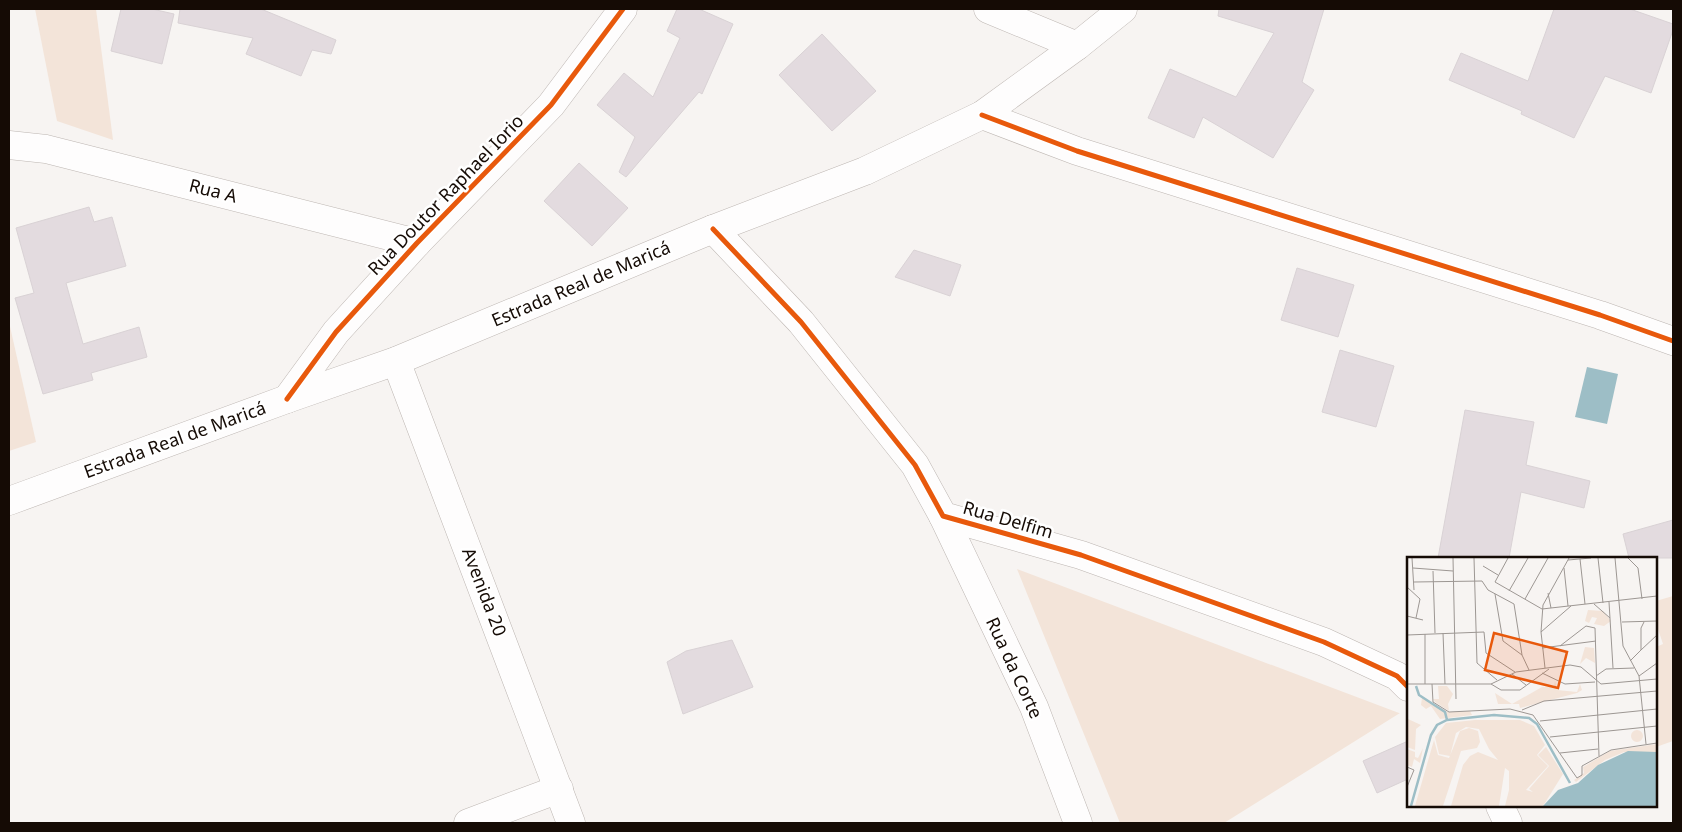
<svg xmlns="http://www.w3.org/2000/svg" width="1682" height="832" viewBox="0 0 1682 832" font-family="'Noto Sans',sans-serif">
  <style>
    .green { fill: #f3e4d9 }
    .water { fill: #9dbec6 }
    .building { fill: #e3dbdf; stroke: #d9d2d5 }
    .lines { fill: none; stroke-linecap: round; stroke-linejoin: round }
    .minor-casing { stroke: #bdb6b2; stroke-width: 29 }
    .secondary-casing { stroke: #bdb6b2; stroke-width: 29 }
    .minor { stroke: #fefdfd; stroke-width: 28 }
    .secondary { stroke: #fefdfd; stroke-width: 28 }
    .cycleway-casing { stroke: #fff; stroke-width: 8 }
    .cycleway { stroke: #e8590c; stroke-width: 5 }
    .labels { text-anchor: middle; stroke-width: 5; stroke-linejoin: round; paint-order: stroke }
    .street-label { font-size: 18px; fill: #150b05; stroke: #fff }
    .inset-river { fill: none; stroke: #9dbec6; stroke-width: 2.5 }
    .inset-road { fill: none; stroke: #9d9793; stroke-width: 1 }
    .view { fill: #e8590c; fill-opacity: 0.15; stroke: #e8590c; stroke-width: 2.5 }
    .inset-edge { fill: none; stroke: #150b05; stroke-width: 2.5 }
  </style>
  <rect width="100%" height="100%" fill="#f7f4f2"/>
  <g class="green">
    <path d="M 35,9 L 96,9 L 113,140 L 57,121 Z"/>
    <path d="M 9,322 L 36,442 L 9,451 Z"/>
    <path d="M 1017,569 L 1399,713 L 1400,713 L 1224,823 L 1120,823 Z"/>
    <path d="M 1673,596 L 1673,741 L 1656,747 L 1656,647 L 1663,644 L 1656,623 L 1656,601 Z"/>
  </g>
  <path class="water" d="M 1587,367 L 1618,374 L 1607,424 L 1575,417 Z"/>
  <g class="building">
    <path d="M 121,9 L 152,9 L 174,14 L 162,64 L 111,51 Z"/>
    <path d="M 180,9 L 261,9 L 336,40 L 331,54 L 312,50 L 301,76 L 246,54 L 253,38 L 178,23 Z"/>
    <path d="M 677,9 L 699,9 L 733,24 L 702,94 L 699,92 L 626,177 L 619,172 L 635,137 L 597,105 L 624,73 L 653,97 L 680,38 L 667,31 Z"/>
    <path d="M 1219,9 L 1324,9 L 1302,82 L 1314,90 L 1273,158 L 1203,117 L 1194,138 L 1148,118 L 1170,69 L 1236,97 L 1274,33 L 1218,16 Z"/>
    <path d="M 1554,9 L 1630,9 L 1673,24 L 1673,30 L 1651,93 L 1605,76 L 1574,138 L 1521,114 L 1522,111 L 1449,80 L 1461,53 L 1528,81 Z"/>
    <path d="M 822,34 L 876,91 L 832,131 L 779,75 Z"/>
    <path d="M 579,163 L 628,208 L 592,246 L 544,201 Z"/>
    <path d="M 89,207 L 94,222 L 112,217 L 126,266 L 66,283 L 83,344 L 139,327 L 147,357 L 91,373 L 93,380 L 43,394 L 15,298 L 34,293 L 16,228 Z"/>
    <path d="M 914,250 L 961,265 L 950,296 L 895,277 Z"/>
    <path d="M 1297,268 L 1354,285 L 1338,337 L 1281,320 Z"/>
    <path d="M 1340,350 L 1394,366 L 1376,427 L 1322,412 Z"/>
    <path d="M 1465,410 L 1534,422 L 1526,465 L 1590,481 L 1584,508 L 1521,492 L 1509,558 L 1438,558 Z"/>
    <path d="M 1673,520 L 1673,558 L 1629,558 L 1623,534 Z"/>
    <path d="M 732,640 L 753,687 L 683,714 L 667,662 L 686,651 Z"/>
    <path d="M 1408,741 L 1408,779 L 1377,793 L 1363,761 Z"/>
  </g>
  <g class="lines">
    <defs>
      <g id="minor">
        <path d="M 988,9 L 1077,46"/>
        <path d="M 982,115 L 1077,151 L 1600,315 L 1673,341"/>
        <path d="M 9,145 L 46,149 L 417,243"/>
        <path d="M 713,229 L 801,322 L 915,465 L 943,516 L 1081,555 L 1324,642 L 1397,676 L 1408,687"/>
        <path d="M 396,361 L 571,823"/>
        <path d="M 287,399 L 336,332 L 417,243 L 551,105 L 623,9"/>
        <path d="M 943,516 L 1034,707 L 1078,823"/>
        <path d="M 1500,806 L 1508,823"/>
        <path d="M 468,823 L 559,789"/>
      </g>
      <path id="secondary" d="M 9,501 L 287,399 L 396,361 L 713,229 L 865,171 L 982,115 L 1077,46 L 1123,9"/>
    </defs>
    <use href="#minor" class="minor-casing"/>
    <use href="#secondary" class="secondary-casing"/>
    <use href="#minor" class="minor"/>
    <use href="#secondary" class="secondary"/>
    <defs>
      <g id="cycleway">
        <path d="M 982,115 L 1077,151 L 1600,315 L 1673,341"/>
        <path d="M 713,229 L 801,322 L 915,465 L 943,516 L 1081,555 L 1324,642 L 1397,676 L 1408,687"/>
        <path d="M 287,399 L 336,332 L 417,243 L 551,105 L 623,9"/>
      </g>
    </defs>
    <use href="#cycleway" class="cycleway-casing"/>
    <use href="#cycleway" class="cycleway"/>
  </g>
  <g class="labels">
    <g class="street-label">
      <text transform="translate(213 191) rotate(14)" y="6">Rua A</text>
      <text transform="translate(446 195) rotate(-46)" y="6">Rua Doutor Raphael Iorio</text>
      <text transform="translate(581 284) rotate(-23)" y="6">Estrada Real de Maricá</text>
      <text transform="translate(175 440) rotate(-20)" y="6">Estrada Real de Maricá</text>
      <text transform="translate(1008 520) rotate(16)" y="6">Rua Delfim</text>
      <text transform="translate(484 592) rotate(69)" y="6">Avenida 20</text>
      <text transform="translate(1014 668) rotate(65)" y="6">Rua da Corte</text>
    </g>
  </g>
  <g transform="translate(1407 557)">
    <rect width="250" height="250" fill="#f7f4f2"/>
    <path d="M 181,53 L 196,54 L 204,64 L 197,69 L 187,67 L 190,61 L 185,60 L 182,66 L 178,64 ZM 178,90 L 187,91 L 188,106 L 179,101 L 173,107 ZM 148,124 L 150,133 L 170,135 L 173,127 L 175,133 L 170,136 L 113,151 L 112,147 L 91,147 L 88,136 L 105,147 L 135,130 L 147,130 ZM 31,129 L 40,129 L 46,137 L 41,147 L 42,154 L 28,145 L 26,142 L 32,142 ZM 15,141 L 41,155 L 63,154 L 65,158 L 33,162 L 24,149 L 19,152 L 14,148 ZM 1,162 L 14,168 L 9,172 L 8,193 L 0,190 ZM 68,163 L 113,163 L 127,169 L 138,188 L 130,198 L 141,209 L 119,233 L 126,235 L 122,232 L 142,209 L 131,198 L 139,190 L 156,217 L 136,249 L 98,249 L 102,233 L 102,214 L 98,211 L 92,249 L 44,249 L 56,208 L 63,199 L 71,195 L 91,203 L 82,192 L 72,172 L 59,170 L 49,176 L 43,199 L 32,197 L 28,180 L 39,166 ZM 62,171 L 71,174 L 73,185 L 70,191 L 54,194 L 36,249 L 8,249 L 27,183 L 31,198 L 42,201 L 53,174 ZM224 179a6 6 0 1 1 12 0a6 6 0 1 1-12 0ZM 250,187 L 250,195 L 217,195 L 198,203 L 169,225 L 167,223 L 177,216 L 176,210 L 203,194 ZM 16,191 L 13,206 L 7,202 L 5,210 L 0,208 L 0,192 L 8,195 L 8,200 L 11,201 Z" fill="#f3e4d9"/>
    <path d="M 221,194 L 250,195 L 250,249 L 136,249 L 151,233 L 171,226 L 191,208 Z" fill="#9dbec6"/>
    <path class="inset-river" d="M 9,129 L 12,138 L 38,155 L 40,163M 4,249 L 24,178 L 30,168 L 40,163 L 87,158 L 122,161 L 130,167 L 163,226"/>
    <path class="inset-road" d="M 5,1 L 7,33M 46,1 L 49,142M 67,1 L 70,106 L 90,123M 101,1 L 88,25 L 135,52 L 250,39M 191,1 L 196,46M 208,1 L 216,89 L 232,119 L 239,187M 221,1 L 231,11 L 235,42M 173,2 L 178,47M 161,3 L 184,1M 76,9 L 91,18M 6,11 L 46,14M 157,11 L 161,49M 26,14 L 28,76M 7,25 L 75,24 L 81,33 L 107,47 L 115,98M 0,30 L 13,42 L 9,61M 102,34 L 121,1M 141,36 L 144,51M 88,37 L 96,84 L 115,98 L 122,113M 118,42 L 141,1M 202,45 L 206,111M 187,47 L 203,61M 0,59 L 16,63M 215,65 L 250,64M 134,75 L 164,49M 36,76 L 38,127M 18,77 L 18,127M 0,78 L 77,75 L 79,96 L 108,115M 153,89 L 179,69 L 188,71 L 192,199M 135,91 L 189,84M 234,93 L 250,78M 223,104 L 234,93 L 234,71 L 237,65M 138,111 L 134,75 L 136,48 L 162,1M 135,116 L 158,127 L 188,125M 105,117 L 119,128M 189,119 L 199,112 L 227,111M 232,119 L 250,106M 0,127 L 84,127 L 109,115 L 163,108 L 174,110 L 194,127 L 250,122M 25,127 L 26,145 L 42,155 L 103,152 L 126,158 L 170,221 L 175,218 L 175,209 L 204,193 L 250,186M 84,127 L 94,133 L 113,133 L 142,112M 115,153 L 137,144 L 250,134M 133,164 L 250,152M 143,180 L 250,169M 153,196 L 191,192M 0,210 L 7,213 L 0,230"/>
    <path class="view" d="M 87,76 L 160,95 L 151,131 L 78,113 Z"/>
    <rect width="250" height="250" class="inset-edge"/>
  </g>
  <rect width="1682" height="832" fill="none" stroke="#150b05" stroke-width="20"/>
</svg>
